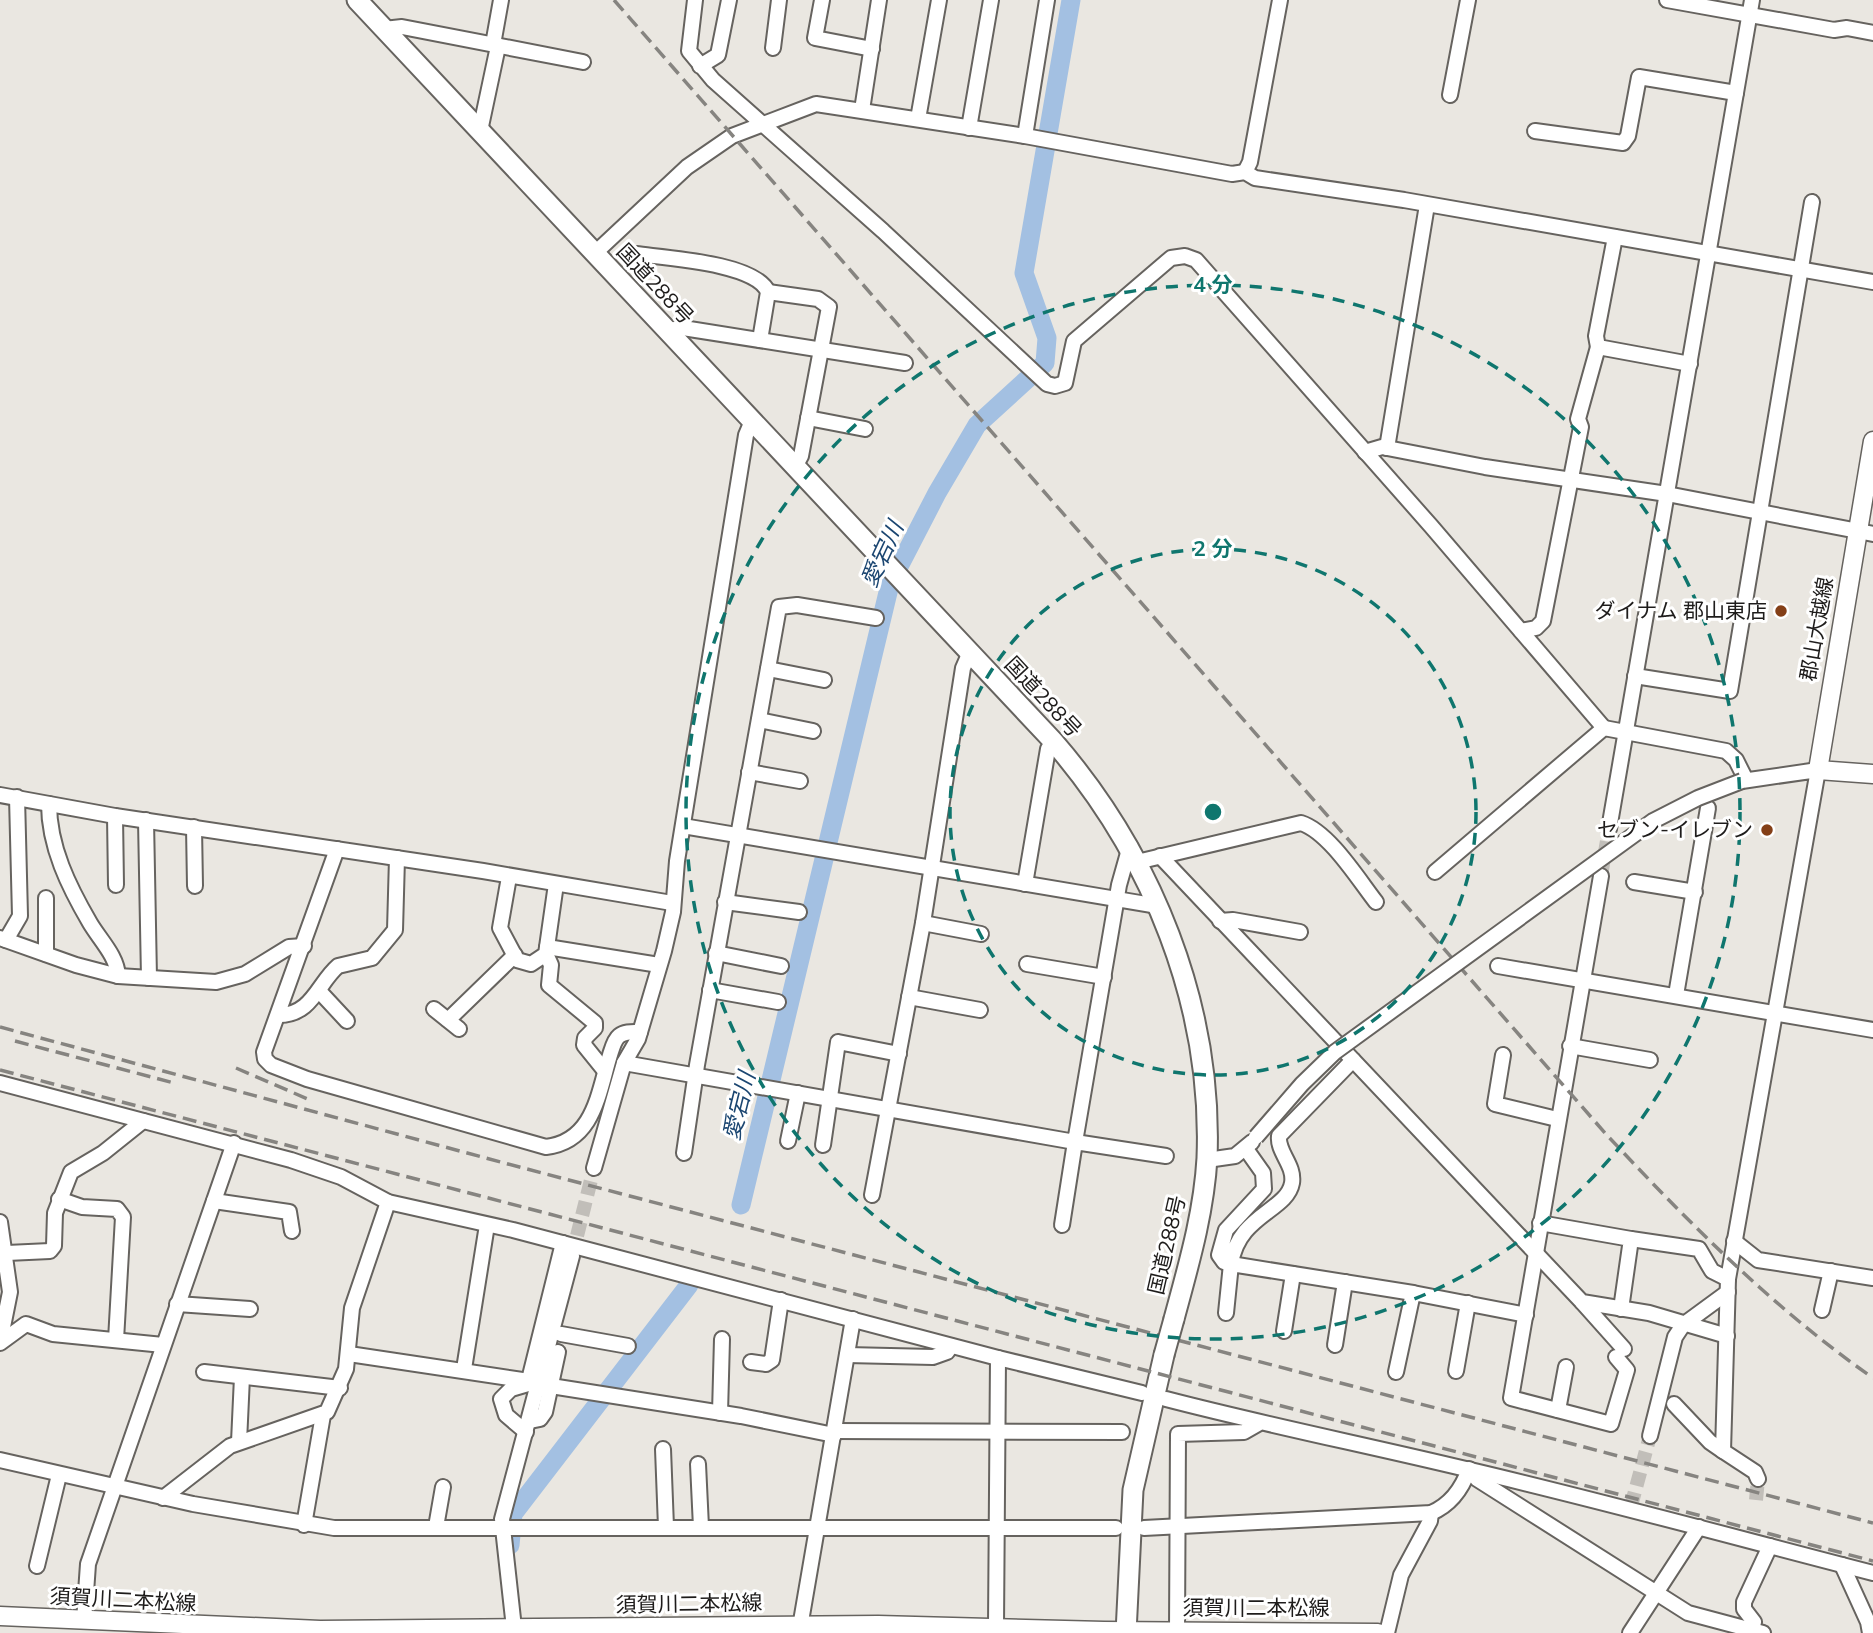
<svg xmlns="http://www.w3.org/2000/svg" width="1873" height="1633" viewBox="0 0 1873 1633" font-family="Mulish,'Noto Sans JP',sans-serif">
  <style>
    .lines { fill: none; stroke-linecap: round; stroke-linejoin: round }
    .river { stroke: #a3c0e2; stroke-width: 19 }
    .minor-tunnel { stroke: #c1beb9; stroke-width: 14; stroke-dasharray: 14 7; stroke-linecap: butt }
    .minor-casing { stroke: #66635f; stroke-width: 18 }
    .major-casing { stroke: #66635f; stroke-width: 21 }
    .highway-casing { stroke: #66635f; stroke-width: 23 }
    .minor { stroke: #fff; stroke-width: 14 }
    .major { stroke: #fff; stroke-width: 18 }
    .highway { stroke: #fff; stroke-width: 19 }
    .rail { stroke: #868480; stroke-width: 3.5; stroke-dasharray: 14 7; stroke-linecap: butt }
    .minor-bridge-casing { stroke: #66635f; stroke-width: 18; stroke-linecap: butt }
    .highway-bridge-casing { stroke: #66635f; stroke-width: 23; stroke-linecap: butt }
    .minor-bridge { stroke: #fff; stroke-width: 14 }
    .highway-bridge { stroke: #fff; stroke-width: 19 }
    .ring { fill: none; stroke: #0f766e; stroke-width: 3.5; stroke-dasharray: 12 9 }
    .poi-dot { fill: #843f17; stroke: #fff; stroke-width: 2.5 }
    .labels { text-anchor: middle; stroke-width: 6; stroke-linejoin: round; paint-order: stroke }
    .street-label { font-size: 21px; fill: #1e1c1b; stroke: #fff }
    .poi-label { font-size: 21px; fill: #1e1c1b; stroke: #fff; text-anchor: end }
    .water-label { font-size: 23px; font-style: italic; fill: #1b4671; stroke: #fff }
    .centre { fill: #0f766e; stroke: #fff; stroke-width: 3.5 }
    .ring-label { font-size: 21px; text-anchor: middle; font-weight: bold; fill: #0f766e; stroke: #fff; stroke-width: 6; stroke-linejoin: round; paint-order: stroke }
  </style>
  <rect width="100%" height="100%" fill="#eae7e1"/>
  <g class="lines">
    <g class="river">
      <path d="M 741,1205 L 890,584 L 937,493 L 977,425 L 1045,363 L 1047,338 L 1024,273 L 1071,0"/>
      <path d="M 510,1545 L 513,1514 L 689,1285"/>
    </g>
    <g class="minor-tunnel">
      <path d="M 1601,876 L 1609,829"/>
      <path d="M 572,1256 L 594,1168"/>
      <path d="M 1756,1500 L 1758,1479"/>
      <path d="M 1631,1506 L 1650,1436"/>
    </g>
    <defs>
      <g id="minor">
        <path d="M 695,0 L 689,51 L 713,80 L 883,231 L 1047,384 L 1055,386 L 1065,383 L 1074,341 L 1171,258 L 1185,256 L 1196,260 L 1431,526 L 1604,728"/>
        <path d="M 822,0 L 815,38 L 872,49"/>
        <path d="M 1667,0 L 1834,30 L 1847,28 L 1873,33"/>
        <path d="M 384,29 L 402,27 L 583,62"/>
        <path d="M 773,48 L 779,0"/>
        <path d="M 700,66 L 718,55 L 729,0"/>
        <path d="M 1450,95 L 1468,0"/>
        <path d="M 862,110 L 879,0"/>
        <path d="M 918,119 L 939,0"/>
        <path d="M 969,128 L 991,0"/>
        <path d="M 480,131 L 497,51 L 494,39 L 501,0"/>
        <path d="M 1535,131 L 1623,143 L 1628,136 L 1639,77 L 1736,93"/>
        <path d="M 1025,136 L 1047,0"/>
        <path d="M 1245,172 L 1250,162 L 1280,0"/>
        <path d="M 1615,237 L 1596,336 L 1598,347 L 1690,364"/>
        <path d="M 595,253 L 687,167 L 732,136 L 816,104 L 1025,136 L 1232,174 L 1245,172 L 1255,178 L 1404,200 L 1873,282"/>
        <path d="M 636,254 C 666,258 756,263 768,292 L 760,340"/>
        <path d="M 768,292 L 818,299 L 829,307 L 801,456 L 795,467"/>
        <path d="M 667,330 L 683,328 L 905,363"/>
        <path d="M 808,418 L 865,429"/>
        <path d="M 1387,448 L 1427,205"/>
        <path d="M 1365,452 L 1382,447 L 1485,467 L 1667,494 L 1873,534"/>
        <path d="M 1521,631 L 1536,628 L 1543,621 L 1581,427 L 1578,419 L 1598,347"/>
        <path d="M 768,669 L 824,680"/>
        <path d="M 1635,676 L 1730,691 L 1812,202"/>
        <path d="M 759,720 L 813,731"/>
        <path d="M 749,772 L 800,781"/>
        <path d="M 1742,781 L 1818,770 L 1728,1279 L 1723,1451 L 1755,1472 L 1758,1479"/>
        <path d="M 0,795 L 115,816 L 483,871 L 672,903"/>
        <path d="M 49,804 C 49,847 69,887 90,923 C 100,940 117,956 118,976"/>
        <path d="M 115,816 L 116,885"/>
        <path d="M 146,820 L 149,978"/>
        <path d="M 683,826 L 1158,906"/>
        <path d="M 194,827 L 195,886"/>
        <path d="M 1609,829 L 1752,0"/>
        <path d="M 337,849 L 264,1052 L 265,1059 L 271,1065 L 307,1079 L 546,1147 C 594,1141 598,1094 610,1055 C 612,1049 614,1040 619,1036 C 625,1031 633,1032 640,1032"/>
        <path d="M 1160,856 L 1582,1302 L 1649,1313 L 1727,1336"/>
        <path d="M 1137,862 L 1301,823 C 1329,832 1358,879 1376,902"/>
        <path d="M 1435,872 L 1604,728 L 1726,751 L 1736,760 L 1746,780"/>
        <path d="M 1601,876 L 1511,1398 L 1611,1424 L 1627,1370 L 1616,1357"/>
        <path d="M 509,877 L 500,928 L 517,960 L 531,964 L 546,954 L 556,884"/>
        <path d="M 1634,882 L 1695,892"/>
        <path d="M 1025,884 L 1048,749 L 1053,741"/>
        <path d="M 725,902 L 799,912"/>
        <path d="M 1220,921 L 1233,920 L 1300,932"/>
        <path d="M 923,923 L 981,934"/>
        <path d="M 0,938 L 76,965 L 118,976 L 216,982 L 245,974 L 289,947 L 304,946"/>
        <path d="M 6,940 L 20,916 L 17,797"/>
        <path d="M 547,947 L 659,965"/>
        <path d="M 716,953 L 781,966"/>
        <path d="M 46,954 L 46,898"/>
        <path d="M 546,954 L 551,965 L 549,985 L 595,1023 L 595,1028 L 585,1038 L 584,1045 L 605,1071"/>
        <path d="M 1027,964 L 1104,977"/>
        <path d="M 1498,966 L 1873,1030"/>
        <path d="M 710,990 L 778,1002"/>
        <path d="M 320,992 L 347,1021"/>
        <path d="M 1676,995 L 1708,808"/>
        <path d="M 909,997 L 980,1010"/>
        <path d="M 434,1009 L 459,1029"/>
        <path d="M 279,1015 C 312,1015 318,983 338,966 L 372,958 L 395,930 L 397,858"/>
        <path d="M 448,1020 L 515,955"/>
        <path d="M 1570,1046 L 1650,1060"/>
        <path d="M 1503,1055 L 1495,1104 L 1557,1119"/>
        <path d="M 624,1063 L 1075,1142 L 1119,885 L 1130,846"/>
        <path d="M 0,1083 L 291,1160 L 341,1177 L 388,1202 L 513,1230 L 998,1358 L 1142,1393"/>
        <path d="M 788,1141 L 798,1093"/>
        <path d="M 823,1145 L 838,1042 L 899,1054"/>
        <path d="M 1246,1149 L 1263,1173 L 1264,1189 L 1226,1230 L 1219,1255 L 1224,1262 L 1231,1264 C 1238,1215 1287,1211 1292,1183 C 1295,1165 1277,1152 1279,1136 L 1353,1060"/>
        <path d="M 684,1153 L 697,1065 L 779,607 L 797,605 L 876,618"/>
        <path d="M 1207,1160 L 1235,1156 L 1252,1142"/>
        <path d="M 594,1168 L 624,1063 L 638,1039 L 664,951 L 673,912 L 677,861 L 746,435 L 752,421"/>
        <path d="M 872,1195 L 923,923 L 963,668 L 970,652"/>
        <path d="M 59,1199 L 82,1207 L 117,1209 L 123,1217 L 116,1340"/>
        <path d="M 214,1201 L 289,1212 L 292,1231"/>
        <path d="M 0,1222 L 10,1292 L 0,1342"/>
        <path d="M 1540,1223 L 1631,1239 L 1621,1309"/>
        <path d="M 1062,1225 L 1075,1142 L 1166,1156"/>
        <path d="M 1631,1239 L 1699,1249 L 1712,1271 L 1728,1279"/>
        <path d="M 1734,1241 L 1758,1260 L 1873,1278"/>
        <path d="M 7,1253 L 50,1251 L 54,1246 L 55,1213 L 71,1172 L 103,1153 L 143,1121"/>
        <path d="M 1582,1302 L 1624,1349"/>
        <path d="M 177,1304 L 250,1309"/>
        <path d="M 1822,1310 L 1831,1271"/>
        <path d="M 1226,1313 L 1231,1264 L 1413,1293"/>
        <path d="M 1284,1331 L 1293,1274"/>
        <path d="M 561,1334 L 628,1346"/>
        <path d="M 0,1343 L 26,1324 L 53,1334 L 163,1345"/>
        <path d="M 1335,1345 L 1345,1282"/>
        <path d="M 349,1354 L 529,1381"/>
        <path d="M 847,1355 L 933,1357 L 947,1352 L 951,1346"/>
        <path d="M 751,1362 L 766,1364 L 772,1360 L 781,1300"/>
        <path d="M 464,1369 L 487,1225"/>
        <path d="M 1456,1371 L 1468,1303"/>
        <path d="M 204,1372 L 340,1388"/>
        <path d="M 1396,1372 L 1413,1293 L 1526,1315"/>
        <path d="M 551,1386 L 741,1416 L 834,1435"/>
        <path d="M 1166,1399 C 1266,1425 1366,1445 1466,1469 C 1603,1501 1737,1538 1873,1573"/>
        <path d="M 1674,1404 L 1710,1442 L 1723,1451"/>
        <path d="M 1558,1410 L 1566,1367"/>
        <path d="M 720,1413 L 722,1339"/>
        <path d="M 530,1421 L 540,1419 L 545,1412 L 558,1352"/>
        <path d="M 834,1431 L 1122,1432"/>
        <path d="M 526,1432 L 506,1415 L 501,1399 L 511,1389 L 528,1384 L 563,1243"/>
        <path d="M 1650,1436 L 1675,1337 L 1683,1325 L 1728,1292"/>
        <path d="M 239,1442 L 242,1377"/>
        <path d="M 663,1449 L 666,1527"/>
        <path d="M 0,1460 L 193,1504 L 334,1528 L 1116,1528"/>
        <path d="M 698,1464 L 701,1527"/>
        <path d="M 1470,1470 L 1477,1479 L 1688,1613 L 1763,1633"/>
        <path d="M 163,1498 L 230,1446 L 327,1412 L 346,1369 L 352,1308 L 388,1202"/>
        <path d="M 304,1525 L 323,1415"/>
        <path d="M 436,1527 L 443,1487"/>
        <path d="M 1144,1528 L 1431,1513 C 1450,1505 1462,1489 1469,1469"/>
        <path d="M 1842,1565 L 1868,1622 L 1870,1633"/>
        <path d="M 37,1566 L 59,1475"/>
        <path d="M 84,1621 L 88,1564 L 234,1143"/>
        <path d="M 996,1626 L 998,1358"/>
        <path d="M 514,1628 L 502,1519 L 572,1256"/>
        <path d="M 1177,1631 L 1178,1434 L 1244,1432 L 1258,1424"/>
        <path d="M 799,1633 L 853,1319"/>
        <path d="M 1387,1633 L 1401,1575 L 1430,1521 L 1431,1513"/>
        <path d="M 1630,1633 L 1699,1527"/>
        <path d="M 1750,1633 L 1754,1622 L 1744,1609 L 1744,1602 L 1770,1546"/>
      </g>
      <g id="major">
        <path d="M 1873,441 L 1818,770 L 1873,774"/>
        <path d="M 0,1616 L 320,1630 L 878,1625 L 1104,1631 L 1378,1633"/>
      </g>
      <g id="highway">
        <path d="M 357,0 L 1053,741 C 1152,855 1213,1005 1207,1158 C 1204,1213 1188,1267 1174,1319"/>
        <path d="M 1126,1633 L 1133,1490 L 1164,1355"/>
      </g>
    </defs>
    <use href="#minor" class="minor-casing"/>
    <use href="#major" class="major-casing"/>
    <use href="#highway" class="highway-casing"/>
    <use href="#minor" class="minor"/>
    <use href="#major" class="major"/>
    <use href="#highway" class="highway"/>
    <g class="rail">
      <path d="M 614,0 L 1605,1133 C 1688,1222 1773,1308 1873,1378"/>
      <path d="M 0,1027 L 508,1164 L 1873,1523"/>
      <path d="M 15,1041 L 174,1083"/>
      <path d="M 236,1068 L 310,1100"/>
      <path d="M 0,1070 L 1873,1561"/>
    </g>
    <defs>
      <path id="minor-bridge" d="M 1256,1137 L 1302,1084 L 1335,1052 L 1653,821 L 1698,798 L 1742,781"/>
      <path id="highway-bridge" d="M 1164,1355 L 1174,1319"/>
    </defs>
    <use href="#minor-bridge" class="minor-bridge-casing"/>
    <use href="#highway-bridge" class="highway-bridge-casing"/>
    <use href="#minor-bridge" class="minor-bridge"/>
    <use href="#highway-bridge" class="highway-bridge"/>
  </g>
  <g class="ring">
    <circle cx="1213" cy="812" r="263"/>
    <circle cx="1213" cy="812" r="527"/>
  </g>
  <g class="poi-dot">
    <circle cx="1781" cy="611" r="7"/>
    <circle cx="1767" cy="830" r="7"/>
  </g>
  <g class="labels">
    <g class="street-label">
      <text transform="translate(655 284) rotate(47)" y="7">国道288号</text>
      <text transform="translate(1817 629) rotate(-80)" y="7">郡山大越線</text>
      <text transform="translate(1043 697) rotate(47)" y="7">国道288号</text>
      <text transform="translate(1167 1245) rotate(-77)" y="7">国道288号</text>
      <text transform="translate(123 1600) rotate(3)" y="7">須賀川二本松線</text>
      <text transform="translate(689 1604) rotate(-1)" y="7">須賀川二本松線</text>
      <text x="1256" y="1615">須賀川二本松線</text>
    </g>
    <g class="poi-label">
      <text x="1767" y="618">ダイナム 郡山東店</text>
      <text x="1753" y="837">セブン-イレブン</text>
    </g>
    <g class="water-label">
      <text transform="translate(882 554) rotate(-65)" y="8">愛宕川</text>
      <text transform="translate(739 1106) rotate(-76)" y="8">愛宕川</text>
    </g>
  </g>
  <circle cx="1213" cy="812" r="10" class="centre"/>
  <g class="ring-label">
    <text x="1213" y="292">4 分</text>
    <text x="1213" y="556">2 分</text>
  </g>
</svg>
